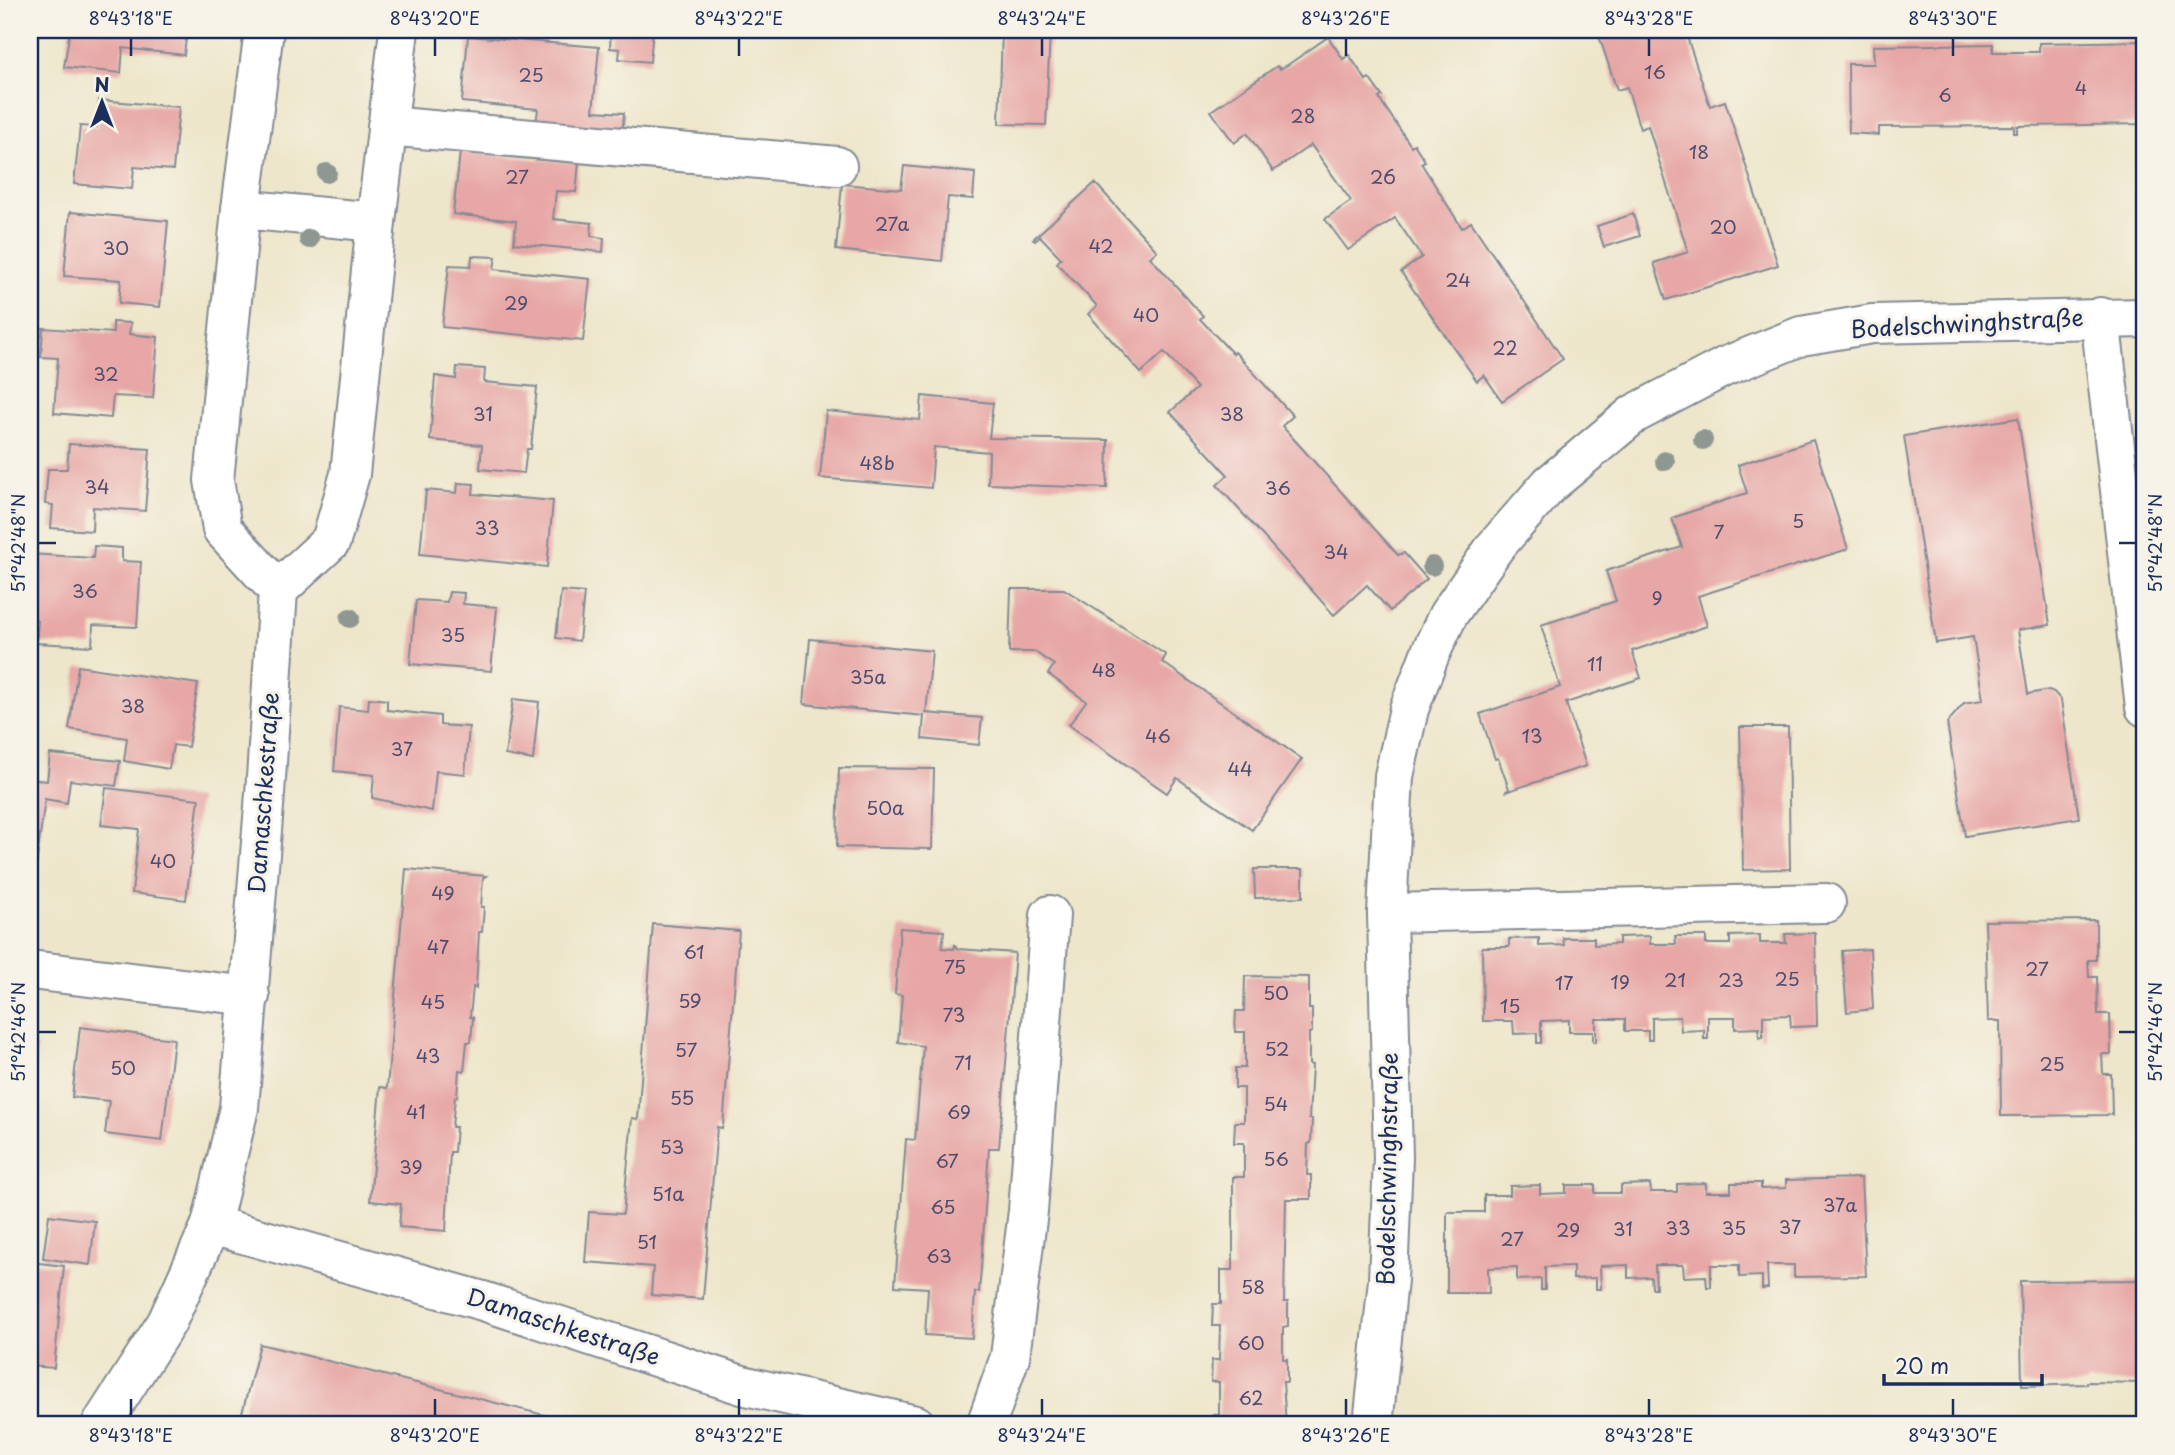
<svg xmlns="http://www.w3.org/2000/svg" width="2175" height="1455" viewBox="0 0 2175 1455" font-family="'Playpen Sans',sans-serif">
  <style>
    .building { fill: #e7a7a6 }
    .lines { fill: none; stroke-linecap: round; stroke-linejoin: round }
    .minor-casing { stroke: #848a94; stroke-width: 42 }
    .minor { stroke: #fff; stroke-width: 38 }
    .tree { fill: #8e9791 }
    .ticks { fill: none; stroke: #1b2f5e; stroke-width: 2.5 }
    .labels { text-anchor: middle; stroke-width: 6; stroke-linejoin: round; paint-order: stroke }
    .number-label { font-size: 19px; fill: #4e4d70 }
    .street-label { font-size: 23px; fill: #1b2f5e; stroke: #f7f3e8 }
    .neatline { fill: none; stroke: #1b2f5e; stroke-width: 2.5 }
    .ticks-label { font-size: 18px; text-anchor: middle; fill: #1b2f5e }
  </style>
  <rect width="100%" height="100%" fill="#f7f3e8"/>
  <filter id="ink" filterUnits="userSpaceOnUse"><feTurbulence type="fractalNoise" baseFrequency=".0143" numOctaves="2"/><feDisplacementMap in="SourceGraphic" scale="14" xChannelSelector="R" yChannelSelector="G"/><feConvolveMatrix kernelMatrix="1 2 1 2 8 2 1 2 1" color-interpolation-filters="sRGB"/></filter>
  <filter id="wash" filterUnits="userSpaceOnUse"><feTurbulence type="fractalNoise" baseFrequency=".00686" numOctaves="4" result="noise"/><feDisplacementMap in="SourceGraphic" scale="28" xChannelSelector="R" yChannelSelector="G"/><feGaussianBlur stdDeviation="1.57" result="paint"/><feColorMatrix in="noise" values="0 0 0 0 0 0 0 0 0 0 0 0 0 0 0 0 0 1.4 0 .05"/><feComposite in="paint" operator="in"/></filter>
  <g filter="url(#wash)">
    <rect width="100%" height="100%" fill="#ede6ca"/>
    <g id="blocks">
      <g class="building">
        <path d="M 70,30 L 187,30 L 184,55 L 123,48 L 121,73 L 64,67 Z"/>
        <path d="M 611,30 L 653,30 L 650,62 L 619,59 L 620,49 L 610,48 Z"/>
        <path d="M 1002,30 L 1050,30 L 1046,125 L 999,124 Z"/>
        <path d="M 1597,30 L 1660,30 L 1663,38 L 1685,31 L 1710,106 L 1725,101 L 1778,265 L 1666,300 L 1654,263 L 1688,252 L 1648,126 L 1640,129 L 1627,87 L 1617,90 Z"/>
        <path d="M 468,36 L 599,47 L 593,111 L 624,113 L 622,139 L 535,131 L 538,109 L 462,102 Z"/>
        <path d="M 1328,37 L 1343,59 L 1349,55 L 1366,80 L 1369,78 L 1382,96 L 1379,98 L 1411,146 L 1414,144 L 1425,161 L 1421,163 L 1462,228 L 1471,222 L 1563,359 L 1502,401 L 1484,375 L 1477,381 L 1401,272 L 1422,257 L 1395,218 L 1348,250 L 1325,219 L 1351,201 L 1311,145 L 1273,171 L 1247,133 L 1234,143 L 1211,111 L 1277,66 L 1280,69 L 1289,64 Z"/>
        <path d="M 2145,41 L 2145,124 L 2017,126 L 2017,133 L 2014,133 L 2014,126 L 1879,127 L 1879,135 L 1849,133 L 1848,64 L 1874,64 L 1873,46 L 1993,44 L 1993,52 L 2039,52 L 2039,43 Z"/>
        <path d="M 99,100 L 179,107 L 173,170 L 134,167 L 132,189 L 74,184 L 80,126 L 97,127 Z"/>
        <path d="M 460,152 L 579,163 L 576,192 L 556,191 L 553,219 L 592,223 L 591,236 L 604,238 L 603,252 L 514,243 L 516,221 L 453,214 Z"/>
        <path d="M 904,166 L 975,173 L 973,199 L 948,197 L 942,261 L 836,250 L 842,184 L 901,189 Z"/>
        <path d="M 1095,183 L 1157,251 L 1150,257 L 1203,316 L 1200,319 L 1233,354 L 1235,352 L 1293,416 L 1282,426 L 1398,555 L 1404,553 L 1427,579 L 1390,611 L 1367,585 L 1334,615 L 1217,485 L 1228,475 L 1170,412 L 1197,388 L 1164,352 L 1141,373 L 1088,314 L 1097,306 L 1057,263 L 1061,258 L 1040,236 L 1035,241 L 1033,239 Z"/>
        <path d="M 70,212 L 168,221 L 160,307 L 119,303 L 121,280 L 64,276 Z"/>
        <path d="M 1633,214 L 1640,236 L 1604,247 L 1597,226 Z"/>
        <path d="M 472,256 L 496,257 L 494,269 L 590,279 L 583,341 L 442,327 L 449,265 L 471,266 Z"/>
        <path d="M 113,322 L 131,323 L 129,334 L 158,337 L 153,398 L 113,396 L 111,418 L 54,413 L 58,358 L 41,357 L 43,328 L 113,333 Z"/>
        <path d="M 457,367 L 485,369 L 484,382 L 537,387 L 531,449 L 527,449 L 524,473 L 480,469 L 482,445 L 430,440 L 435,376 L 456,379 Z"/>
        <path d="M 922,396 L 993,403 L 989,438 L 1108,440 L 1107,488 L 988,484 L 989,452 L 934,447 L 931,488 L 820,478 L 826,411 L 920,420 Z"/>
        <path d="M 2018,418 L 2050,625 L 2018,630 L 2028,694 L 2049,690 L 2054,692 L 2061,700 L 2079,818 L 1965,836 L 1947,723 L 1964,703 L 1983,700 L 1973,637 L 1936,643 L 1904,436 Z"/>
        <path d="M 1813,440 L 1848,549 L 1698,596 L 1707,626 L 1632,651 L 1641,678 L 1566,703 L 1586,766 L 1505,792 L 1509,789 L 1498,758 L 1495,759 L 1480,714 L 1560,687 L 1541,625 L 1616,601 L 1606,571 L 1682,547 L 1672,518 L 1747,493 L 1738,465 Z"/>
        <path d="M 69,444 L 150,449 L 145,511 L 93,507 L 92,531 L 51,528 L 53,505 L 45,504 L 48,469 L 67,469 Z"/>
        <path d="M 458,483 L 474,484 L 473,494 L 553,501 L 547,567 L 420,554 L 426,490 L 457,493 Z"/>
        <path d="M 94,546 L 122,548 L 122,561 L 141,562 L 137,627 L 93,625 L 92,646 L 36,643 L 38,621 L 30,620 L 30,554 L 93,558 Z"/>
        <path d="M 1011,589 L 1064,589 L 1166,655 L 1162,662 L 1302,759 L 1252,830 L 1177,778 L 1167,793 L 1069,725 L 1086,701 L 1048,674 L 1054,665 L 1035,652 L 1009,652 Z"/>
        <path d="M 561,591 L 584,593 L 579,641 L 556,638 Z"/>
        <path d="M 449,592 L 464,593 L 463,604 L 497,607 L 491,671 L 410,664 L 416,600 L 447,602 Z"/>
        <path d="M 810,639 L 932,651 L 926,713 L 982,718 L 979,745 L 922,739 L 924,716 L 804,704 Z"/>
        <path d="M 78,666 L 198,684 L 188,747 L 173,745 L 169,769 L 124,761 L 127,738 L 69,729 Z"/>
        <path d="M 369,698 L 387,700 L 387,710 L 440,716 L 440,725 L 469,727 L 465,774 L 436,771 L 432,811 L 372,798 L 374,775 L 334,771 L 339,707 L 368,710 Z"/>
        <path d="M 513,699 L 539,702 L 533,760 L 505,755 Z"/>
        <path d="M 1740,727 L 1788,727 L 1790,869 L 1743,870 Z"/>
        <path d="M 50,754 L 120,761 L 116,786 L 70,780 L 67,803 L 45,799 L 34,881 L 30,880 L 30,779 L 47,781 Z"/>
        <path d="M 839,768 L 934,769 L 932,849 L 837,847 Z"/>
        <path d="M 106,788 L 199,799 L 186,900 L 132,893 L 139,829 L 101,825 Z"/>
        <path d="M 406,869 L 486,876 L 483,878 L 481,907 L 484,907 L 482,932 L 479,932 L 476,988 L 473,987 L 470,1017 L 473,1017 L 471,1042 L 467,1042 L 464,1071 L 459,1070 L 457,1097 L 455,1097 L 452,1127 L 456,1127 L 454,1152 L 450,1152 L 446,1231 L 399,1227 L 401,1204 L 370,1201 L 380,1087 L 387,1088 Z"/>
        <path d="M 1254,869 L 1303,869 L 1303,897 L 1255,898 Z"/>
        <path d="M 2096,920 L 2096,960 L 2088,960 L 2089,977 L 2097,977 L 2098,1014 L 2110,1014 L 2111,1054 L 2102,1054 L 2103,1074 L 2111,1074 L 2112,1115 L 2001,1116 L 2000,1021 L 1988,1021 L 1985,921 Z"/>
        <path d="M 653,924 L 739,931 L 723,1126 L 722,1128 L 717,1127 L 703,1299 L 651,1295 L 653,1267 L 585,1262 L 589,1212 L 623,1214 L 632,1118 L 638,1119 Z"/>
        <path d="M 900,928 L 944,931 L 942,948 L 954,949 L 955,945 L 958,949 L 1015,953 L 999,1148 L 989,1148 L 981,1269 L 979,1292 L 975,1292 L 972,1338 L 925,1335 L 928,1288 L 895,1286 L 906,1139 L 915,1140 L 923,1046 L 898,1042 L 902,995 L 895,994 Z"/>
        <path d="M 1815,933 L 1817,1026 L 1791,1027 L 1790,1015 L 1763,1016 L 1763,1037 L 1759,1038 L 1759,1028 L 1735,1029 L 1735,1017 L 1708,1017 L 1708,1039 L 1704,1039 L 1704,1030 L 1681,1031 L 1680,1017 L 1652,1018 L 1652,1040 L 1648,1040 L 1648,1031 L 1625,1031 L 1625,1019 L 1596,1019 L 1596,1042 L 1593,1042 L 1593,1032 L 1569,1032 L 1569,1020 L 1541,1021 L 1541,1043 L 1537,1043 L 1537,1033 L 1514,1034 L 1513,1021 L 1483,1021 L 1482,947 L 1509,947 L 1509,939 L 1539,938 L 1539,946 L 1564,945 L 1563,938 L 1594,938 L 1594,945 L 1619,944 L 1619,937 L 1650,936 L 1650,944 L 1676,944 L 1675,936 L 1706,936 L 1706,944 L 1730,944 L 1730,936 L 1760,935 L 1760,943 L 1786,943 L 1785,934 Z"/>
        <path d="M 1870,949 L 1873,1009 L 1847,1012 L 1842,951 Z"/>
        <path d="M 1245,976 L 1309,977 L 1309,1009 L 1312,1009 L 1312,1032 L 1309,1033 L 1309,1064 L 1312,1065 L 1309,1119 L 1312,1119 L 1311,1143 L 1308,1144 L 1307,1175 L 1311,1175 L 1311,1199 L 1286,1199 L 1284,1302 L 1288,1302 L 1288,1326 L 1283,1327 L 1283,1359 L 1287,1359 L 1287,1382 L 1283,1382 L 1286,1425 L 1211,1425 L 1211,1415 L 1219,1415 L 1219,1382 L 1211,1382 L 1212,1360 L 1219,1360 L 1220,1326 L 1212,1326 L 1213,1304 L 1221,1304 L 1221,1270 L 1233,1270 L 1233,1177 L 1244,1177 L 1244,1143 L 1234,1143 L 1235,1122 L 1244,1122 L 1244,1088 L 1235,1088 L 1235,1068 L 1245,1068 L 1245,1032 L 1235,1032 L 1236,1011 L 1244,1011 Z"/>
        <path d="M 80,1027 L 174,1039 L 162,1141 L 105,1134 L 109,1101 L 72,1097 Z"/>
        <path d="M 30,1046 L 37,1047 L 31,1095 L 30,1095 Z"/>
        <path d="M 1861,1178 L 1866,1276 L 1794,1277 L 1794,1265 L 1767,1265 L 1768,1288 L 1762,1289 L 1762,1276 L 1739,1277 L 1739,1265 L 1711,1265 L 1711,1287 L 1707,1287 L 1706,1276 L 1684,1277 L 1683,1265 L 1655,1265 L 1656,1288 L 1652,1288 L 1651,1277 L 1628,1278 L 1628,1265 L 1600,1266 L 1601,1289 L 1596,1289 L 1596,1278 L 1573,1279 L 1573,1266 L 1545,1267 L 1545,1290 L 1541,1290 L 1541,1279 L 1517,1280 L 1517,1267 L 1488,1268 L 1489,1293 L 1447,1293 L 1447,1212 L 1484,1212 L 1484,1195 L 1510,1195 L 1510,1186 L 1540,1185 L 1540,1194 L 1566,1193 L 1566,1185 L 1595,1185 L 1595,1193 L 1621,1193 L 1621,1185 L 1650,1184 L 1651,1192 L 1677,1192 L 1677,1184 L 1706,1183 L 1706,1192 L 1731,1192 L 1731,1183 L 1761,1183 L 1761,1189 L 1786,1188 L 1786,1180 Z"/>
        <path d="M 49,1215 L 95,1221 L 90,1265 L 43,1258 Z"/>
        <path d="M 30,1262 L 64,1266 L 54,1368 L 30,1366 Z"/>
        <path d="M 2145,1280 L 2145,1383 L 2087,1382 L 2087,1384 L 2022,1386 L 2020,1281 Z"/>
        <path d="M 260,1344 L 580,1424 L 580,1425 L 239,1425 Z"/>
      </g>
    </g>
  </g>
  <g filter="url(#ink)">
    <use href="#blocks" fill-opacity="0" stroke="#848a94" stroke-width="2"/>
    <g class="lines">
      <defs>
        <g id="minor">
          <path d="M 264,30 L 241,209 L 214,480 L 222,529 L 278,590"/>
          <path d="M 387,126 L 837,166"/>
          <path d="M 241,209 L 376,222"/>
          <path d="M 2100,317 L 2145,707"/>
          <path d="M 1387,913 L 1826,903"/>
          <path d="M 30,970 L 250,996"/>
          <path d="M 211,1225 L 483,1301 L 742,1385 L 916,1425"/>
          <path d="M 101,1425 L 167,1322 L 211,1225 L 239,1108 L 265,794 L 278,590 L 331,541 L 350,474 L 376,222 L 399,30"/>
          <path d="M 986,1425 L 1010,1357 L 1028,1211 L 1050,915"/>
          <path d="M 1373,1425 L 1388,1280 L 1393,1158 L 1387,913 L 1394,776 L 1409,709 L 1430,654 L 1448,615 L 1495,547 L 1550,484 L 1634,414 L 1724,367 L 1801,336 L 1872,324 L 2145,318"/>
        </g>
      </defs>
      <use href="#minor" class="minor-casing"/>
      <use href="#minor" class="minor"/>
    </g>
    <g class="tree">
      <circle cx="327" cy="173" r="10"/>
      <circle cx="309" cy="239" r="10"/>
      <circle cx="1703" cy="440" r="10"/>
      <circle cx="1665" cy="461" r="10"/>
      <circle cx="1432" cy="566" r="10"/>
      <circle cx="350" cy="618" r="10"/>
    </g>
  </g>
  <path class="ticks" d="M 131,38 L 131,56M 435,38 L 435,56M 739,38 L 739,56M 1042,38 L 1042,56M 1346,38 L 1346,56M 1649,38 L 1649,56M 1953,38 L 1953,56M 38,543 L 56,543M 2119,543 L 2136,543M 38,1032 L 56,1032M 2119,1032 L 2136,1032M 131,1399 L 131,1416M 435,1399 L 435,1416M 739,1399 L 739,1416M 1042,1399 L 1042,1416M 1346,1399 L 1346,1416M 1649,1399 L 1649,1416M 1953,1399 L 1953,1416"/>
  <g class="labels">
    <g class="number-label">
      <text x="1655" y="79">16</text>
      <text x="531" y="82">25</text>
      <text x="2081" y="95">4</text>
      <text x="1945" y="102">6</text>
      <text x="1303" y="123">28</text>
      <text x="1699" y="159">18</text>
      <text x="517" y="184">27</text>
      <text x="1383" y="184">26</text>
      <text x="892" y="231">27a</text>
      <text x="1723" y="234">20</text>
      <text x="1101" y="253">42</text>
      <text x="116" y="255">30</text>
      <text x="1458" y="287">24</text>
      <text x="516" y="310">29</text>
      <text x="1146" y="322">40</text>
      <text x="1505" y="355">22</text>
      <text x="106" y="381">32</text>
      <text x="483" y="421">31</text>
      <text x="1232" y="421">38</text>
      <text x="877" y="470">48b</text>
      <text x="97" y="494">34</text>
      <text x="1278" y="495">36</text>
      <text x="1798" y="528">5</text>
      <text x="487" y="535">33</text>
      <text x="1719" y="539">7</text>
      <text x="1336" y="559">34</text>
      <text x="85" y="598">36</text>
      <text x="1657" y="605">9</text>
      <text x="453" y="642">35</text>
      <text x="1595" y="671">11</text>
      <text x="1104" y="677">48</text>
      <text x="868" y="684">35a</text>
      <text x="133" y="713">38</text>
      <text x="1158" y="743">46</text>
      <text x="1532" y="743">13</text>
      <text x="402" y="756">37</text>
      <text x="1240" y="776">44</text>
      <text x="885" y="815">50a</text>
      <text x="163" y="868">40</text>
      <text x="443" y="900">49</text>
      <text x="438" y="954">47</text>
      <text x="694" y="959">61</text>
      <text x="955" y="974">75</text>
      <text x="2037" y="976">27</text>
      <text x="1787" y="986">25</text>
      <text x="1675" y="987">21</text>
      <text x="1731" y="987">23</text>
      <text x="1620" y="989">19</text>
      <text x="1564" y="990">17</text>
      <text x="1276" y="1000">50</text>
      <text x="690" y="1008">59</text>
      <text x="433" y="1009">45</text>
      <text x="1510" y="1013">15</text>
      <text x="954" y="1022">73</text>
      <text x="1277" y="1056">52</text>
      <text x="686" y="1057">57</text>
      <text x="428" y="1063">43</text>
      <text x="963" y="1070">71</text>
      <text x="2052" y="1071">25</text>
      <text x="123" y="1075">50</text>
      <text x="682" y="1105">55</text>
      <text x="1276" y="1111">54</text>
      <text x="416" y="1119">41</text>
      <text x="959" y="1119">69</text>
      <text x="672" y="1154">53</text>
      <text x="1276" y="1166">56</text>
      <text x="947" y="1168">67</text>
      <text x="411" y="1174">39</text>
      <text x="668" y="1201">51a</text>
      <text x="1840" y="1212">37a</text>
      <text x="943" y="1214">65</text>
      <text x="1790" y="1234">37</text>
      <text x="1678" y="1235">33</text>
      <text x="1734" y="1235">35</text>
      <text x="1623" y="1236">31</text>
      <text x="1568" y="1237">29</text>
      <text x="1512" y="1246">27</text>
      <text x="647" y="1249">51</text>
      <text x="939" y="1263">63</text>
      <text x="1253" y="1294">58</text>
      <text x="1251" y="1350">60</text>
      <text x="1251" y="1405">62</text>
    </g>
    <g class="street-label">
      <text transform="translate(1967 324) rotate(-3)" y="8">Bodelschwinghstraße</text>
      <text transform="translate(264 793) rotate(-86)" y="8">Damaschkestraße</text>
      <text transform="translate(1388 1169) rotate(-89)" y="8">Bodelschwinghstraße</text>
      <text transform="translate(563 1327) rotate(18)" y="8">Damaschkestraße</text>
    </g>
  </g>
  <rect width="2175" height="1455" fill="none" stroke="#f7f3e8" stroke-width="77"/>
  <g transform="translate(102 102)" stroke="#f7f3e8" stroke-width="5" paint-order="stroke">
  <path d="M0-5L12 26L0 18L-12 26Z" fill="#1b2f5e"/>
  <text y="-10" font-size="19" font-weight="bold" text-anchor="middle" fill="#1b2f5e">N</text>
  </g>
  <path d="M1884 1374v10h158v-10" fill="none" stroke="#1b2f5e" stroke-width="3.5"/>
  <text x="1895" y="1374" font-size="21" fill="#1b2f5e" stroke="#f7f3e8" stroke-width="5" paint-order="stroke">20 m</text>
  <rect x="38" y="38" width="2098" height="1378" class="neatline"/>
  <g class="ticks-label">
    <text x="131" y="25">8°43'18"E</text>
    <text x="435" y="25">8°43'20"E</text>
    <text x="739" y="25">8°43'22"E</text>
    <text x="1042" y="25">8°43'24"E</text>
    <text x="1346" y="25">8°43'26"E</text>
    <text x="1649" y="25">8°43'28"E</text>
    <text x="1953" y="25">8°43'30"E</text>
    <text transform="translate(19 543) rotate(-90)" y="6">51°42'48"N</text>
    <text transform="translate(2156 543) rotate(-90)" y="6">51°42'48"N</text>
    <text transform="translate(19 1032) rotate(-90)" y="6">51°42'46"N</text>
    <text transform="translate(2156 1032) rotate(-90)" y="6">51°42'46"N</text>
    <text x="131" y="1442">8°43'18"E</text>
    <text x="435" y="1442">8°43'20"E</text>
    <text x="739" y="1442">8°43'22"E</text>
    <text x="1042" y="1442">8°43'24"E</text>
    <text x="1346" y="1442">8°43'26"E</text>
    <text x="1649" y="1442">8°43'28"E</text>
    <text x="1953" y="1442">8°43'30"E</text>
  </g>
</svg>
